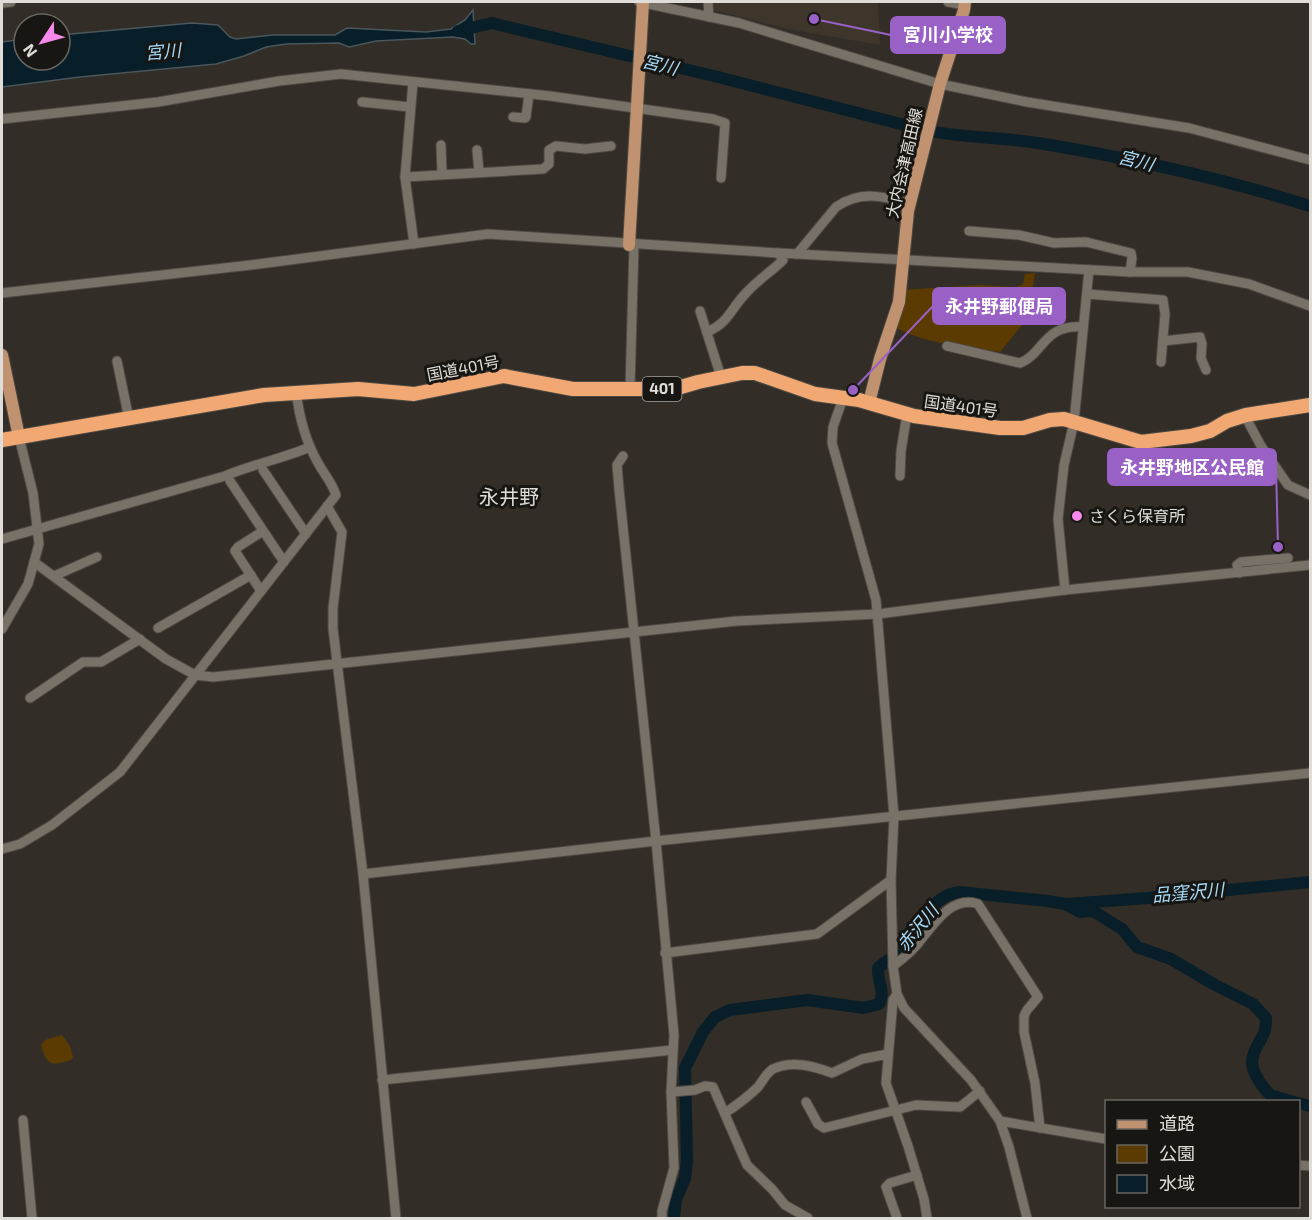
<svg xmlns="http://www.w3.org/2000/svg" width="1312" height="1220" viewBox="0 0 1312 1220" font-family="'Exo 2','Noto Sans JP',sans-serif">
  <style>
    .built { fill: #3f362b }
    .green { fill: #5b3b00 }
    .water { fill: #081e28; stroke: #49575d; stroke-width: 1.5 }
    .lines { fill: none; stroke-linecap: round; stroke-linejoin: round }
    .river { stroke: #081e28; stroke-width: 12 }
    .minor-casing { stroke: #4d4943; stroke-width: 11 }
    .major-casing { stroke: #4d4943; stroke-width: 14 }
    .highway-casing { stroke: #4d4943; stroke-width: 16 }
    .minor { stroke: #777168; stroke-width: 9 }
    .major { stroke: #c1926f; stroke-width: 12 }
    .highway { stroke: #f2a873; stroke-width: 14 }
    .poi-dot { fill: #f888ea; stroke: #181612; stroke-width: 2 }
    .labels { text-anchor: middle; stroke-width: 6; stroke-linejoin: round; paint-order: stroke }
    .shield { fill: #181612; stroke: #a4a19d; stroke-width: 1.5 }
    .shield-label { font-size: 15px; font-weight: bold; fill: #e0ddd8 }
    .street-label { font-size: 16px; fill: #e0ddd8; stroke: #181612 }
    .poi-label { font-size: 16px; fill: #e0ddd8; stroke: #181612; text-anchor: start }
    .water-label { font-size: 18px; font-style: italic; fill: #a5dbf9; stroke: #181612 }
    .quarter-label { font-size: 20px; fill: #e0ddd8; stroke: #181612 }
    .leader { fill: none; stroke: #9961c6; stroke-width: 2 }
    .callout-dot { fill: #9961c6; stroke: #181612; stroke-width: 2 }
    .callout { fill: #9961c6; stroke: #9961c6; stroke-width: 2 }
    .callout-label { font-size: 18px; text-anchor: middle; font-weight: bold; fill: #fff }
  </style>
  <rect width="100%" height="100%" fill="#322d26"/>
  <path class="built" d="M 709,2 L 878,2 L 880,45 L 788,29 L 709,9 Z"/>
  <g class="green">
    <path d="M 1035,273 L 1033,287 L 1045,293 L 1039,317 L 1022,325 L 1000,352 C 965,347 928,344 896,328 L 902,290 L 978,285 L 1015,287 L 1023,284 L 1025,274 Z"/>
    <path d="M 62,1035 L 70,1046 L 73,1057 L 71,1060 C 51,1066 47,1066 41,1045 L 45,1040 Z"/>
  </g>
  <path class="water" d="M 473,10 L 475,44 L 471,44 L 465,39 L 453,37 L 376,41 L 349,47 L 339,43 L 286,44 L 266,47 L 244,56 L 216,64 L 80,77 L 2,87 L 2,42 L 24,39 L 24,60 L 60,60 L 60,35 L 192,23 L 218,25 L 230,37 L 236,39 L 273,35 L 335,35 L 347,28 L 426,32 L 451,29 L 465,20 Z"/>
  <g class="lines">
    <g class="river">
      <path d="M 458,31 L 492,23 L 508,27 L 718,77 L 924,130 C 962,138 1000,137 1038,143 C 1130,158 1221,178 1310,206"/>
      <path d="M 1067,904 L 1148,898 L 1310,882"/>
      <path d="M 1298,1103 L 1310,1106"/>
      <path d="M 674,1218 L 676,1200 L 685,1178 L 687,1160 L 685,1068 L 703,1032 L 715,1017 L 730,1010 L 807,1000 L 864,1008 L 879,1004 C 886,992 877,981 878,968 C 886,960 897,957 905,949 C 925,928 925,898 959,892 L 1048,901 L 1065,904 L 1080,912 L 1093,911 L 1122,929 L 1137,947 L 1171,959 L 1215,985 L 1253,1004 L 1266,1018 C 1266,1038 1260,1037 1254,1053 C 1247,1068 1261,1085 1270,1095 L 1294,1102"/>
    </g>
    <defs>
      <g id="minor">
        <path d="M 639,2 L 739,23 L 940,84 L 1027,102 L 1189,128 L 1310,160"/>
        <path d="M 708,2 L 709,17"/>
        <path d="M 948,2 L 965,5"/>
        <path d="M 2,3 L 11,2"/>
        <path d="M 413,82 L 405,177 L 414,244"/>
        <path d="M 362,102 L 410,107"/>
        <path d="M 513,117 L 525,118 L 526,117 L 529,94"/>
        <path d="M 2,119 L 158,102 L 279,81 L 341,74 L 550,96 L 713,119 L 725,123 L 721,178"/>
        <path d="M 441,145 L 442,174"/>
        <path d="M 477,150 L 479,172"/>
        <path d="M 405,177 L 543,169 L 549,164 L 549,150 L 556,146 L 585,149 L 611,146"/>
        <path d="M 969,231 L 1019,235 L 1054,243 L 1086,242 L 1131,253 L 1132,258 L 1130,272"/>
        <path d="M 797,254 L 836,207 C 861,190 883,196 910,204"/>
        <path d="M 2,293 L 251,265 L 488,234 L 778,253 L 1130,272 L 1188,272 L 1249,284 L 1310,306"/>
        <path d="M 1087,294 L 1163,300 L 1165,314 L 1161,362"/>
        <path d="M 700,311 L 721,377"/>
        <path d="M 707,332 C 730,322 730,309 747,292 C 758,280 772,271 783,260 L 778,253"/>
        <path d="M 1163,341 L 1200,337 L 1202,344 L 1201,358 L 1206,370"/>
        <path d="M 947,346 L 1020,363 C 1044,354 1043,324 1083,327"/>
        <path d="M 117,361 L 129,419"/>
        <path d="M 630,389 L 634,245"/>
        <path d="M 843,398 L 833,427 L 832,443 L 876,600 L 894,816 L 891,880 L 893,966 L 897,994 L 904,1008 L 971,1080 L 1000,1121 L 1009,1147 L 1027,1218"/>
        <path d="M 1245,416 L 1261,446 L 1288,485 L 1310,495"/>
        <path d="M 623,456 L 617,465 L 619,489 L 656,841 L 674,1035 L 671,1092 L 674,1168 L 662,1211 L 662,1218"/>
        <path d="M 263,470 L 306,534"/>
        <path d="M 900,476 L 901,451 L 907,414"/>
        <path d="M 230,481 L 284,562"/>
        <path d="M 327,506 L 342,532 L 333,608 L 333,629 L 363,874 L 396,1218"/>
        <path d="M 2,539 L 225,476 C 253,464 282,459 310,447"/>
        <path d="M 34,562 L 166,659 L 195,675 L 213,677 L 737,621 L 878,614 L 1065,590 L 1310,565"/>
        <path d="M 1239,573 L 1237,565 L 1241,562 L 1288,558"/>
        <path d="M 54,576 L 97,557"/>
        <path d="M 1065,590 L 1058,519 L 1064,465 L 1074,422 L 1089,270"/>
        <path d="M 261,591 L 235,551 L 238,547 L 263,531"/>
        <path d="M 158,628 L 251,575"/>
        <path d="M 2,629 L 28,584 L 39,544 L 33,493 L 19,437"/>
        <path d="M 30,698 L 83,662 L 101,662 L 140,639"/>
        <path d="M 2,849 L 20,844 L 52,825 L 120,772 L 336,495 C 332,482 323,473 317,461 C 305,440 299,415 296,391"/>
        <path d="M 363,874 L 656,841 L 1310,773"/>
        <path d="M 665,953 L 817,934 L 891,880"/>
        <path d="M 893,966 C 901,960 908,955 915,947 C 931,929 950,894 978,904 L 1038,997 L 1027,1010 L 1024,1016 L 1024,1032 L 1035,1083 L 1040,1128"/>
        <path d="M 897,994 L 893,1000 L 886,1083 L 908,1146 L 924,1199 L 927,1218"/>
        <path d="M 382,1080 L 673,1050"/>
        <path d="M 671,1092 L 695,1090 L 705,1086 L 713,1087 L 747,1165 L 772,1189 L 785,1205 L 808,1218"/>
        <path d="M 806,1102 L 818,1124 L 824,1128 L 916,1105 L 960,1107 L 980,1091"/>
        <path d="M 725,1113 C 737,1105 748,1097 758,1087 C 763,1081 766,1073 773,1069 C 792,1060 813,1066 832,1073 L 862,1059 L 888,1054"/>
        <path d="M 23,1120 L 32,1218"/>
        <path d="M 1000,1121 L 1106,1139"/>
        <path d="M 1298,1165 L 1310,1166"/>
        <path d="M 897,1218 L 886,1187 L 890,1183 L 917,1175"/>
      </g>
      <g id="major">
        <path d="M 629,245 L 643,2"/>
        <path d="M 2,355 L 19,437"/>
        <path d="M 869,403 L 880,359 L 899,302 L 908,211 L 940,84 L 964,10 L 965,2"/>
      </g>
      <path id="highway" d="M 2,440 L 264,395 L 358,389 L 414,394 L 504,376 L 573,389 L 654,389 L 681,387 L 698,382 L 742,373 L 755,373 L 815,394 L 859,400 L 914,416 L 1000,428 L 1023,428 L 1050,420 L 1064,419 L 1141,442 L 1191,436 L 1210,431 L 1227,421 L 1246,415 L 1310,405"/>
    </defs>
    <use href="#minor" class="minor-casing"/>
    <use href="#major" class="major-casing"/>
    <use href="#highway" class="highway-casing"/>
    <use href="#minor" class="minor"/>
    <use href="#major" class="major"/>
    <use href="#highway" class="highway"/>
  </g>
  <circle class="poi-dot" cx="1077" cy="516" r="6"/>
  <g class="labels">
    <rect class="shield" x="642.5" y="377" width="39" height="24" rx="4.5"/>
    <g class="shield-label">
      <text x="662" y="394">401</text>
    </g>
    <g class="street-label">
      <text transform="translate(904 163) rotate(-77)" y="6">大内会津高田線</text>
      <text transform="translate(463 368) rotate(-11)" y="6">国道401号</text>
      <text transform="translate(961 406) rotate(8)" y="6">国道401号</text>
    </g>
    <g class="poi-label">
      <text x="1089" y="522">さくら保育所</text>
    </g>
    <g class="water-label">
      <text transform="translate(163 52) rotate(-5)" y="6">宮川</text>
      <text transform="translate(660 65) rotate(14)" y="6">宮川</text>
      <text transform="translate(1136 161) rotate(14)" y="6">宮川</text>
      <text transform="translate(1188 893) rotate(-5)" y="6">品窪沢川</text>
      <text transform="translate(918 928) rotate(-51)" y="6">赤沢川</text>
    </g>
    <g class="quarter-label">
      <text x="509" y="504">永井野</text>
    </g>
  </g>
  <path class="leader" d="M814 19L891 35M853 390L933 306M1278 547L1276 467"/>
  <g class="callout-dot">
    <circle cx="814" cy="19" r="6"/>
    <circle cx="853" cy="390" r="6"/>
    <circle cx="1278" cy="547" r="6"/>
  </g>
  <g class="callout">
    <rect x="891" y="17" width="114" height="36" rx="6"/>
    <rect x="933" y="288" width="132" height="36" rx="6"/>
    <rect x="1108" y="449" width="168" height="36" rx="6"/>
  </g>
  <g class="callout-label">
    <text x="948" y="41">宮川小学校</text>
    <text x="999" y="313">永井野郵便局</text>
    <text x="1192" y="474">永井野地区公民館</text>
  </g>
  <rect width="1312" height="1220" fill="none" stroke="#e0ddd8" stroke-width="6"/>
  <rect x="1105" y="1100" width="195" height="108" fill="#181612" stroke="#686661" stroke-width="1.5"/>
  <rect x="1117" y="1120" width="30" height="9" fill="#c1926f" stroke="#686661" stroke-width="1.5"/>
  <text x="1159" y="1130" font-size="18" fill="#e0ddd8">道路</text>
  <rect x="1117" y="1145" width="30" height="18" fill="#5b3b00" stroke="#686661" stroke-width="1.5"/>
  <text x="1159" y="1160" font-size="18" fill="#e0ddd8">公園</text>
  <rect x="1117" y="1175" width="30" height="18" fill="#081e28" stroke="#686661" stroke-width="1.5"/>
  <text x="1159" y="1190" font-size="18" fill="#e0ddd8">水域</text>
  <g transform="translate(42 42) rotate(234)"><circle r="28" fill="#181612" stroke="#686661" stroke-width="1.5"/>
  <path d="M0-4.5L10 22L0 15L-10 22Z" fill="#f888ea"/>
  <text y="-9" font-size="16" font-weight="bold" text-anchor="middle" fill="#e0ddd8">N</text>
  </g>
</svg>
